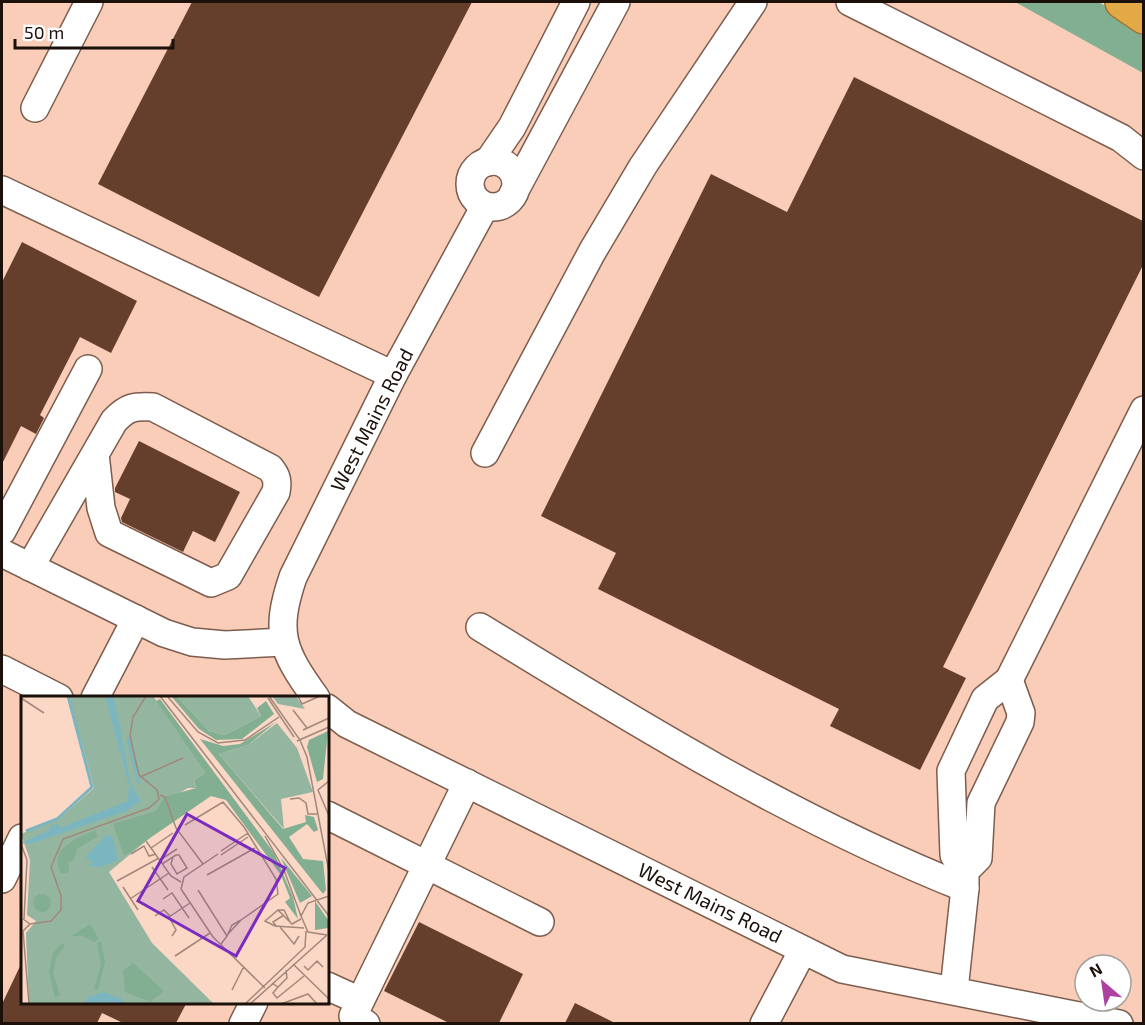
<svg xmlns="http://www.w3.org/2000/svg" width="1145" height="1025" viewBox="0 0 1145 1025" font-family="'Exo 2',sans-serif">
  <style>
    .built { fill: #f9cdb8; fill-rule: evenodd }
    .forest { fill: #82ae92 }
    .building { fill: #663f2c }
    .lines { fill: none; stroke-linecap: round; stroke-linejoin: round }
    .minor-casing { stroke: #7c5d4e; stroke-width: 30 }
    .highway-casing { stroke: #9d7331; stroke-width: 36 }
    .minor { stroke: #fff; stroke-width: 27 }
    .highway { stroke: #e2a946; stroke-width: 33 }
    .labels { text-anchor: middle; stroke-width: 6; stroke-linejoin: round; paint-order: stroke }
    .street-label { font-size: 20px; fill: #1c100a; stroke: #fff }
    .inset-river { fill: none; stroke: #7bb5c0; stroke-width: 3 }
    .inset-road { fill: none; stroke: #a2877b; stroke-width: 1.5 }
    .view { fill: #7b2cbf; fill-opacity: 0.15; stroke: #7b2cbf; stroke-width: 3 }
    .inset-edge { fill: none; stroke: #1c100a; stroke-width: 3 }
  </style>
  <rect width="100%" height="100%" fill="#fbd7c6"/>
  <path class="built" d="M 2,2 L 1015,2 L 1143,73 L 1143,1023 L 2,1024 ZM 22,698 L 327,698 L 327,1002 L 22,1002 ZM 1085,965 L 1121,965 L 1121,1001 L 1085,1001 Z"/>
  <path class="forest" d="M 1015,2 L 1099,2 L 1143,31 L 1143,73 Z"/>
  <g class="building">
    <path d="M 192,2 L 472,2 L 319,297 L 98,184 Z"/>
    <path d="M 854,77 L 1143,221 L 1143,265 L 943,667 L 966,678 L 920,770 L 830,726 L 839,709 L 598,589 L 616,553 L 541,516 L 711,174 L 787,212 Z"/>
    <path d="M 22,242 L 137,301 L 111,353 L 80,337 L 40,415 L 44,418 L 36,434 L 21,426 L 2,464 L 2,282 Z"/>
    <path d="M 139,441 L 240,492 L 215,542 L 193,531 L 183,552 L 122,522 L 121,518 L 130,499 L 115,492 L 115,488 Z"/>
    <path d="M 419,922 L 523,974 L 499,1023 L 449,1023 L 384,991 Z"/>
    <path d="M 22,962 L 22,1002 L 187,1002 L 176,1023 L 123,1023 L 102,1013 L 97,1023 L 2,1023 L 2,1004 Z"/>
    <path d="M 575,1003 L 615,1023 L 565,1023 Z"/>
  </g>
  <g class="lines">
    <defs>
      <g id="minor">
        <path d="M 850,2 L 1121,138 L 1144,156"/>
        <path d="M 35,108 L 89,2"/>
        <circle cx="493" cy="184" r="23"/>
        <path d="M 488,162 L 512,127 L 576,2"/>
        <path d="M 2,190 L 393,375"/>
        <path d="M 513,194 L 616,2"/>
        <path d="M 485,453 L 592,252 L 643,166 L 753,2"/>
        <path d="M 2,531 L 88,369"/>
        <path d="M 2,553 L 164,633 L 192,642 L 225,645 L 284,642"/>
        <path d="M 30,567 L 114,421 C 127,407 134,406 153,407 L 270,468 C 277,476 278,482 276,492 L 228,576 L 211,583 L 109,533 L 101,508 L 95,454"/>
        <path d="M 480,627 C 636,723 794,820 965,888 L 954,990"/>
        <path d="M 2,669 L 59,698"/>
        <path d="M 1009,680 L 1144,410"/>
        <path d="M 95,698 L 136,619"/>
        <path d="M 316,698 C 282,651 274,633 293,577 L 393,375 L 485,206"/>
        <path d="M 327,708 L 347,724 L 842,969 L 1119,1024"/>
        <path d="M 327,815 L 540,922"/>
        <path d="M 965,871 L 978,858 L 981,803 L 1020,722 L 1021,713 L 1009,680 L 985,699 L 951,771 L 954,855 L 965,871 L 965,888"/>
        <path d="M 2,879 L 22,838"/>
        <path d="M 327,986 L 360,1001"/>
        <path d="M 243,1024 L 254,1002"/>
        <path d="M 366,1024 L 353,1016 L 467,783"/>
        <path d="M 764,1024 L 803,950"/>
      </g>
      <path id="highway" d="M 1122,2 L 1144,17"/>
    </defs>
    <use href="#minor" class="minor-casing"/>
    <use href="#highway" class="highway-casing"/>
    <use href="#minor" class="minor"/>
    <use href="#highway" class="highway"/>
  </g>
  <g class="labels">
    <g class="street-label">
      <text transform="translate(372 420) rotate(-63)" y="7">West Mains Road</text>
      <text transform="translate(710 903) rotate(26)" y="7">West Mains Road</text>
    </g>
  </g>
  <g transform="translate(21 696)">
    <rect width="308" height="308" fill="#fbd7c6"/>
    <path d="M 48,0 L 132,0 L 184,77 L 173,84 L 175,92 L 167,92 L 146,104 L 125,145 L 88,176 L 131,247 L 192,307 L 8,307 L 5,237 L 15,225 L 6,219 L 9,164 L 0,138 L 39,122 L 73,92 ZM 156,0 L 227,0 L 240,20 L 204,39 L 188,35 ZM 251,0 L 275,0 L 284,13 L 257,8 ZM 256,27 L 276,52 L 292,96 L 260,103 L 263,133 L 198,58 L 227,49 Z" fill="#94b6a0"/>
    <path d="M 150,0 L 156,0 L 188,35 L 204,39 L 240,20 L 236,12 L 245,5 L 253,18 L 221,43 L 195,44 L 178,33 ZM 139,3 L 253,157 L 272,201 L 277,223 L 264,206 L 269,202 L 260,179 L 205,104 L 190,100 L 103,160 L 92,128 L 135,115 L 143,101 L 175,92 L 173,84 L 184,77 L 135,5 ZM 255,26 L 227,49 L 198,58 L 262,133 L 285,126 L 284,119 L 293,121 L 297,134 L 293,136 L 286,128 L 268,141 L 282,163 L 302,165 L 305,194 L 302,198 L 179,43 L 202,50 L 219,48 ZM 307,35 L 302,83 L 296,86 L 286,51 L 288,44 ZM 74,134 L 77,140 L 56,153 L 53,164 L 47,166 L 48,176 L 40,178 L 36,166 L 39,155 L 54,143 ZM 260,162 L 291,200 L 279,207 ZM12 207a9 9 0 1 1 18 0a9 9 0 1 1-18 0ZM 294,205 L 307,224 L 307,232 L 294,234 ZM 69,228 L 78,243 L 73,246 L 62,240 L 51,240 ZM 80,245 L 84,266 L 77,294 L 73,292 L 80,270 L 76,247 ZM 41,247 L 44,250 L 35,262 L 32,278 L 39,299 L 34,302 L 28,275 L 32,257 ZM 112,267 L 143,295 L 130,305 L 132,307 L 104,296 L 102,275 Z" fill="#82ae92"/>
    <path d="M 84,0 L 92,0 L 94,7 L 110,89 L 120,105 L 105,115 L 9,148 L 0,147 L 29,134 L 29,131 L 36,128 L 39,132 L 107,105 L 108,89 ZM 86,139 L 91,140 L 97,164 L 79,171 L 67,170 L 72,165 L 65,163 L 66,159 ZM 83,296 L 98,302 L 105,307 L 64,307 L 67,301 Z" fill="#7bb5c0"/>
    <path class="inset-river" d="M 107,41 L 118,88M 5,135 L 36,123 L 71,91 L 47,0"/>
    <path class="inset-road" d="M 139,0 L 308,220M 146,0 L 177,36 L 197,47 L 224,44 L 258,21M 248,0 L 279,44 L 286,61 L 308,176M 277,0 L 281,8 L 299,0M 0,2 L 23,17M 247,2 L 273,41M 272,14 L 286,32M 282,34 L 308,22M 276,45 L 308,31M 119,81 L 162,62M 308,85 L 297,94 L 308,120M 139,99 L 144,101 L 155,132 L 182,168M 269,103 L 278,102 L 285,107 L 287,118 L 296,118M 164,129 L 202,106 L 223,131 L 255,183 L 257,198 L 220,224M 244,140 L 263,174 L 280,220M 125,145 L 150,180 L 160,186M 0,148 L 6,164 L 3,223M 130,152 L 152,137M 200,155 L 227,137M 110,158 L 123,150 L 128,160 L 135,158M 197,158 L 163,181 L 160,193 L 192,241 L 244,292M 200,159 L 227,141M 139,164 L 156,153M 141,168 L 155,159 L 158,159 L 166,172 L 156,178 L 150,168 L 152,161M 131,171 L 147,194M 186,179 L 234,152M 96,185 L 138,162M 102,191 L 117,214M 177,194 L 206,240 L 200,248M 109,203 L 148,177M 142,203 L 151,197 L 168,222M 257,214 L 263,214 L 269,226M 134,220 L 143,214 L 149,220M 280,223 L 271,228 L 257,214 L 244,225 L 254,230 L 283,232M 9,228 L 30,225 L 40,214 L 40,200 L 30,171 L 42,143 L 128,112 L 138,103 L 136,94 L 118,79 L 109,40 L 112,21 L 125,0M 256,231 L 252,226 L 263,219M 259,231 L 273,248 L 278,240M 2,235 L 8,308M 2,235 L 9,228 L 2,223M 306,239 L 287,236 L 280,220 L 287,207 L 308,200M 151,240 L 155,234 L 148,221 L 169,207M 206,240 L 211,229 L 220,224 L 207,238M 154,260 L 189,237M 272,268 L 308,303M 283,270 L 287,274 L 296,265 L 302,271M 251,287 L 257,291 L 266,282 L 265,274M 257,291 L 252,297 L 256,302 L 283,280M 211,294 L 223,270M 224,308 L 284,251 L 285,235M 229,308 L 306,239M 260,308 L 287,298 L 296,308"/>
    <path class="view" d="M 166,118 L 264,172 L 215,260 L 117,205 Z"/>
    <rect width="308" height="308" class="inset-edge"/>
  </g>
  <rect width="1145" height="1025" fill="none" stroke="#1c100a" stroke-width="6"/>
  <g transform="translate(1103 983) rotate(331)"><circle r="28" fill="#ffffff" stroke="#a49f9d" stroke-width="1.5"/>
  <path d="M0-4.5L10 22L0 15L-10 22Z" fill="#ad41a1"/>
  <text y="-9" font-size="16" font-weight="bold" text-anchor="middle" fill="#1c100a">N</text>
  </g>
  <path d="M15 39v9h158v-9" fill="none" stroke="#1c100a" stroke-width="3"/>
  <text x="24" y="39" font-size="18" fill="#1c100a" stroke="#ffffff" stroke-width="4.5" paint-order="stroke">50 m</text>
</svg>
